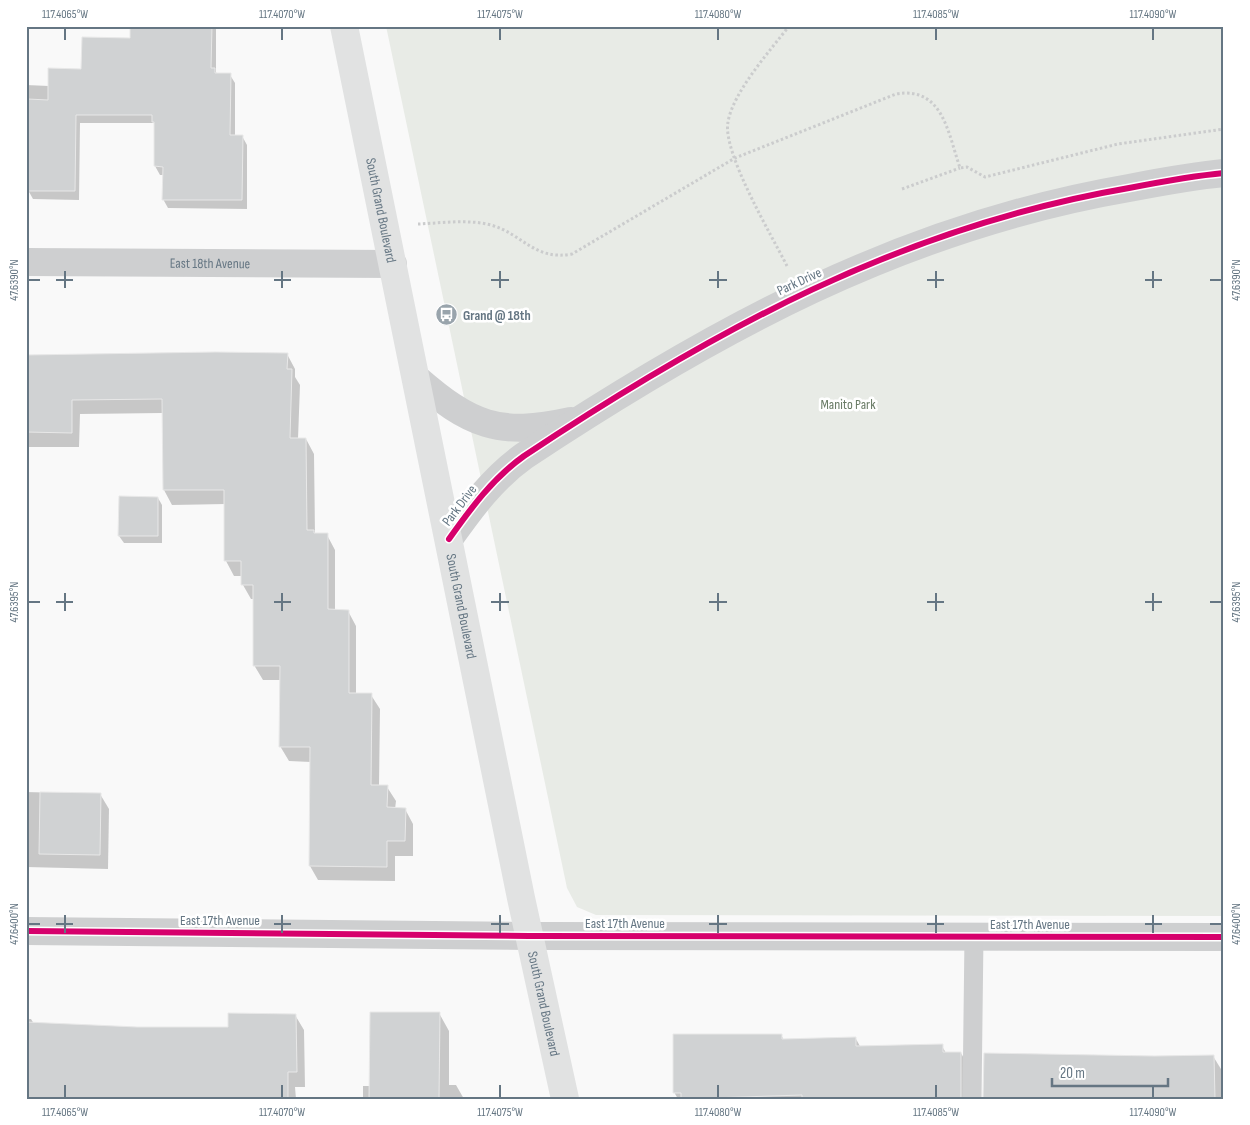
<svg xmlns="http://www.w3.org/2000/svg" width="1250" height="1125" viewBox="0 0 1250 1125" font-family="'Sofia Sans Condensed',sans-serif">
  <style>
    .green { fill: #e8ebe6 }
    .shadow { fill: #0003 }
    .building { fill: #d0d2d3; stroke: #e8e8e8 }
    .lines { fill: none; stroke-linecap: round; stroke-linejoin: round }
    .path { stroke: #cbcccd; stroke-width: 3; stroke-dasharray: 2.5 2.5; stroke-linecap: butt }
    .service { stroke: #cecfd0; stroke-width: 19 }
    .minor { stroke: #cecfd0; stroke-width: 28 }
    .secondary { stroke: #e1e2e2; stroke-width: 28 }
    .cycleway-casing { stroke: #fff; stroke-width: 9 }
    .cycleway { stroke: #d6006c; stroke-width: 6 }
    .ticks { fill: none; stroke: #657683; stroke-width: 2 }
    .labels { text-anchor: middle; stroke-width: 5; stroke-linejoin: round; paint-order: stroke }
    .street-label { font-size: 14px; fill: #657683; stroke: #fff }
    .poi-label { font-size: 14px; font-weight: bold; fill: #657683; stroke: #fff; text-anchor: start }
    .park-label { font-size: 14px; fill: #687a64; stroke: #fff }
    .neatline { fill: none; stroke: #657683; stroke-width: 2 }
    .ticks-label { font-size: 12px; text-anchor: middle; fill: #657683 }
  </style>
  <rect width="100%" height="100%" fill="#f9f9f9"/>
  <path class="green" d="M 386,26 L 1224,26 L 1224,916 L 596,915 L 577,907 L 567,888 Z"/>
  <g class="shadow">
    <path d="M 131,26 L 216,26 L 216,72 L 217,74 L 230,75 L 235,83 L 235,136 L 242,136 L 247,145 L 247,209 L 168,208 L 163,199 L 164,175 L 160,175 L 155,166 L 154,123 L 80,123 L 79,200 L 33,199 L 28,190 L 26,85 L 49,86 L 83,70 L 131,39 Z"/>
    <path d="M 287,354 L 295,369 L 295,377 L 300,385 L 298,439 L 306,439 L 314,454 L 315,535 L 327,535 L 335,550 L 335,611 L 348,611 L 356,626 L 356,694 L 371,695 L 380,709 L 379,787 L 387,787 L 396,801 L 395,809 L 405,809 L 413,824 L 413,856 L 395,856 L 395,881 L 318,880 L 310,866 L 311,762 L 289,761 L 280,746 L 281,680 L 263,680 L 254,665 L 255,599 L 251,599 L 243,585 L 243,576 L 234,576 L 226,561 L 226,504 L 172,505 L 164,490 L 163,413 L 80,414 L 79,447 L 26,447 L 26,356 Z"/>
    <path d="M 158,498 L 162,505 L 162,543 L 124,543 L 119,536 Z"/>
    <path d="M 26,792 L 100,794 L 109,809 L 108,869 L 26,867 Z"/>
    <path d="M 439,1013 L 449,1031 L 449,1085 L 456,1085 L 464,1099 L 363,1099 L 363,1086 L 371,1086 Z"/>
    <path d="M 295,1015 L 304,1030 L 305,1087 L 295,1087 L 296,1099 L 26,1099 L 26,1019 L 31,1019 L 34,1024 L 137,1029 L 229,1028 Z"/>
    <path d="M 781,1035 L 784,1040 L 856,1039 L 861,1048 L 942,1046 L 946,1053 L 961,1053 L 972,1073 L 972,1099 L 678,1099 L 674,1092 Z"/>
    <path d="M 1213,1056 L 1224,1074 L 1224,1099 L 984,1099 L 1155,1057 Z"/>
  </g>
  <g class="building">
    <path d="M 130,26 L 212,26 L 211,68 L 215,68 L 215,73 L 231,73 L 230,135 L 243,135 L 242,200 L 162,200 L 163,167 L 154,166 L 154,122 L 152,122 L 152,115 L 76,115 L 75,191 L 27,191 L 28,99 L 48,100 L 48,68 L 81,69 L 82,37 L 130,38 Z"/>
    <path d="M 216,352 L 288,353 L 287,369 L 292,369 L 290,438 L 306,438 L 307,530 L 314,530 L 314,533 L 328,533 L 328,609 L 349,610 L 349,693 L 372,693 L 371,785 L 388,785 L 387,807 L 406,808 L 405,841 L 387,841 L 387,867 L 309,866 L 310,747 L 279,747 L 280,666 L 253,666 L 253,585 L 241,585 L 241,561 L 224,561 L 224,490 L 163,490 L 162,399 L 72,400 L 72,433 L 26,432 L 26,355 Z"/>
    <path d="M 119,496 L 158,497 L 158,536 L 118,536 Z"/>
    <path d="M 40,792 L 101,793 L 100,855 L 39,854 Z"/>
    <path d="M 370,1012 L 440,1012 L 439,1099 L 369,1099 Z"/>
    <path d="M 228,1013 L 296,1014 L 297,1072 L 288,1072 L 288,1099 L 26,1099 L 26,1022 L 137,1027 L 228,1027 Z"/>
    <path d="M 673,1034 L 782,1034 L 782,1039 L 856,1037 L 856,1046 L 943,1044 L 943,1052 L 961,1052 L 961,1099 L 802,1099 L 802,1095 L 681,1099 L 681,1093 L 673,1093 Z"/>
    <path d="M 984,1053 L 1155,1056 L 1214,1055 L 1215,1099 L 983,1099 Z"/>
  </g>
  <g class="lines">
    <g class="path">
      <path d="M 902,189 L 960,168"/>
      <path d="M 418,224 C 442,223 468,219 491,225 C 523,234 534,261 572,254 L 735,158 L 896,94 C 943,86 948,133 960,168 L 967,167 L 985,177 L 1118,144 L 1224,129"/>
      <path d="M 787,266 C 772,236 722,152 728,122 C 733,92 770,51 789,26"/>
    </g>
    <path class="service" d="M 972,1099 L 974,936"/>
    <g class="minor">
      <path id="s1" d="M 26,262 L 393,264"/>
      <path d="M 416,378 C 470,425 498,437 571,421"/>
      <path d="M 449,539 C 471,508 493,478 524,456 C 714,330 902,227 1129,188 C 1160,182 1192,176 1224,173"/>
      <path d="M 26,931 L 529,936 L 1224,937"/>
    </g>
    <path class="secondary" id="s2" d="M 344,26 L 521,898 L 565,1099"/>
    <defs>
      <g id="cycleway">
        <path d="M 449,539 C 471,508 493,478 524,456 C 714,330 902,227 1129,188 C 1160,182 1192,176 1224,173"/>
        <path d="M 26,931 L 529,936 L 1224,937"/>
      </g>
    </defs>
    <use href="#cycleway" class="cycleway-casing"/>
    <use href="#cycleway" class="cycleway"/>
  </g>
  <path class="ticks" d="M 65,28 L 65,40M 282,28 L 282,40M 500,28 L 500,40M 718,28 L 718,40M 936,28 L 936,40M 1153,28 L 1153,40M 65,271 L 65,288M 282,271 L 282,288M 500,271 L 500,288M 718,271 L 718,288M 936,271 L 936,288M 1153,271 L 1153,288M 28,280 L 40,280M 56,280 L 73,280M 274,280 L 291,280M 491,280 L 509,280M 709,280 L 727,280M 927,280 L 944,280M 1145,280 L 1162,280M 1210,280 L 1222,280M 65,593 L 65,611M 282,593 L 282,611M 500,593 L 500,611M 718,593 L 718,611M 936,593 L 936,611M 1153,593 L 1153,611M 28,602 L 40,602M 56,602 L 73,602M 274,602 L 291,602M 491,602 L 509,602M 709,602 L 727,602M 927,602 L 944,602M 1145,602 L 1162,602M 1210,602 L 1222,602M 65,915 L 65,933M 282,915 L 282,933M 500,915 L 500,933M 718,915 L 718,933M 936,915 L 936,933M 1153,915 L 1153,933M 28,924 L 40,924M 56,924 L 73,924M 274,924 L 291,924M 491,924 L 509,924M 709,924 L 727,924M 927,924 L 944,924M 1145,924 L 1162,924M 1210,924 L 1222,924M 65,1085 L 65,1098M 282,1085 L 282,1098M 500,1085 L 500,1098M 718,1085 L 718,1098M 936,1085 L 936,1098M 1153,1085 L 1153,1098"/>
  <defs>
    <symbol id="bus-disc" viewBox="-11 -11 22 22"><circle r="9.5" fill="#99a4ac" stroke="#fff"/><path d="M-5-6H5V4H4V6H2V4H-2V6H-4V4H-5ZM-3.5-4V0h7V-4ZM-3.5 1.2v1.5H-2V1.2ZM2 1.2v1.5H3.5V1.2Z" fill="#fff"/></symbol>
  </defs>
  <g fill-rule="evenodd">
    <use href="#bus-disc" x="434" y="302" width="25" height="25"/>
  </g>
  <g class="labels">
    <g class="street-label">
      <text dy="5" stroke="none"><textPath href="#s2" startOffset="188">South Grand Boulevard</textPath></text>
      <text dy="5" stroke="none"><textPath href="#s1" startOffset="184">East 18th Avenue</textPath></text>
      <text transform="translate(799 281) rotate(-25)" y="5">Park Drive</text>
      <text transform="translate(459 505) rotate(-53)" y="5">Park Drive</text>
      <text dy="5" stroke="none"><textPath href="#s2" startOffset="592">South Grand Boulevard</textPath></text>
      <text x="220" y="925">East 17th Avenue</text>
      <text x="625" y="928">East 17th Avenue</text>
      <text x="1030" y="929">East 17th Avenue</text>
      <text dy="5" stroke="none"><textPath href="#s2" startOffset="998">South Grand Boulevard</textPath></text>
    </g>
    <g class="poi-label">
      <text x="463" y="320">Grand @ 18th</text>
    </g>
    <g class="park-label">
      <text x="848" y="409">Manito Park</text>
    </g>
  </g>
  <rect width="1250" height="1125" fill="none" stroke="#ffffff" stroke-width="55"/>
  <path d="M1052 1078v8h116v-8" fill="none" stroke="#657683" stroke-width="2.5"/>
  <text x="1060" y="1078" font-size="15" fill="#657683" stroke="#ffffff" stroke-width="4" paint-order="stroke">20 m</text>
  <rect x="28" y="28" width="1194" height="1070" class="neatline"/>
  <g class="ticks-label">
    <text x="65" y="18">117.4065°W</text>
    <text x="282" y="18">117.4070°W</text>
    <text x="500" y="18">117.4075°W</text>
    <text x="718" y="18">117.4080°W</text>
    <text x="936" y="18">117.4085°W</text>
    <text x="1153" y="18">117.4090°W</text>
    <text transform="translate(1236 280) rotate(-90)" y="4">47.6390°N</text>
    <text transform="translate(14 280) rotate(-90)" y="4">47.6390°N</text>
    <text transform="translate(1236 602) rotate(-90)" y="4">47.6395°N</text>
    <text transform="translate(14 602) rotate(-90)" y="4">47.6395°N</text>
    <text transform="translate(1236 924) rotate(-90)" y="4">47.6400°N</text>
    <text transform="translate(14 924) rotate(-90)" y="4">47.6400°N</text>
    <text x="65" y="1116">117.4065°W</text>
    <text x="282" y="1116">117.4070°W</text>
    <text x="500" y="1116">117.4075°W</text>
    <text x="718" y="1116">117.4080°W</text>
    <text x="936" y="1116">117.4085°W</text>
    <text x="1153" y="1116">117.4090°W</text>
  </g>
</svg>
